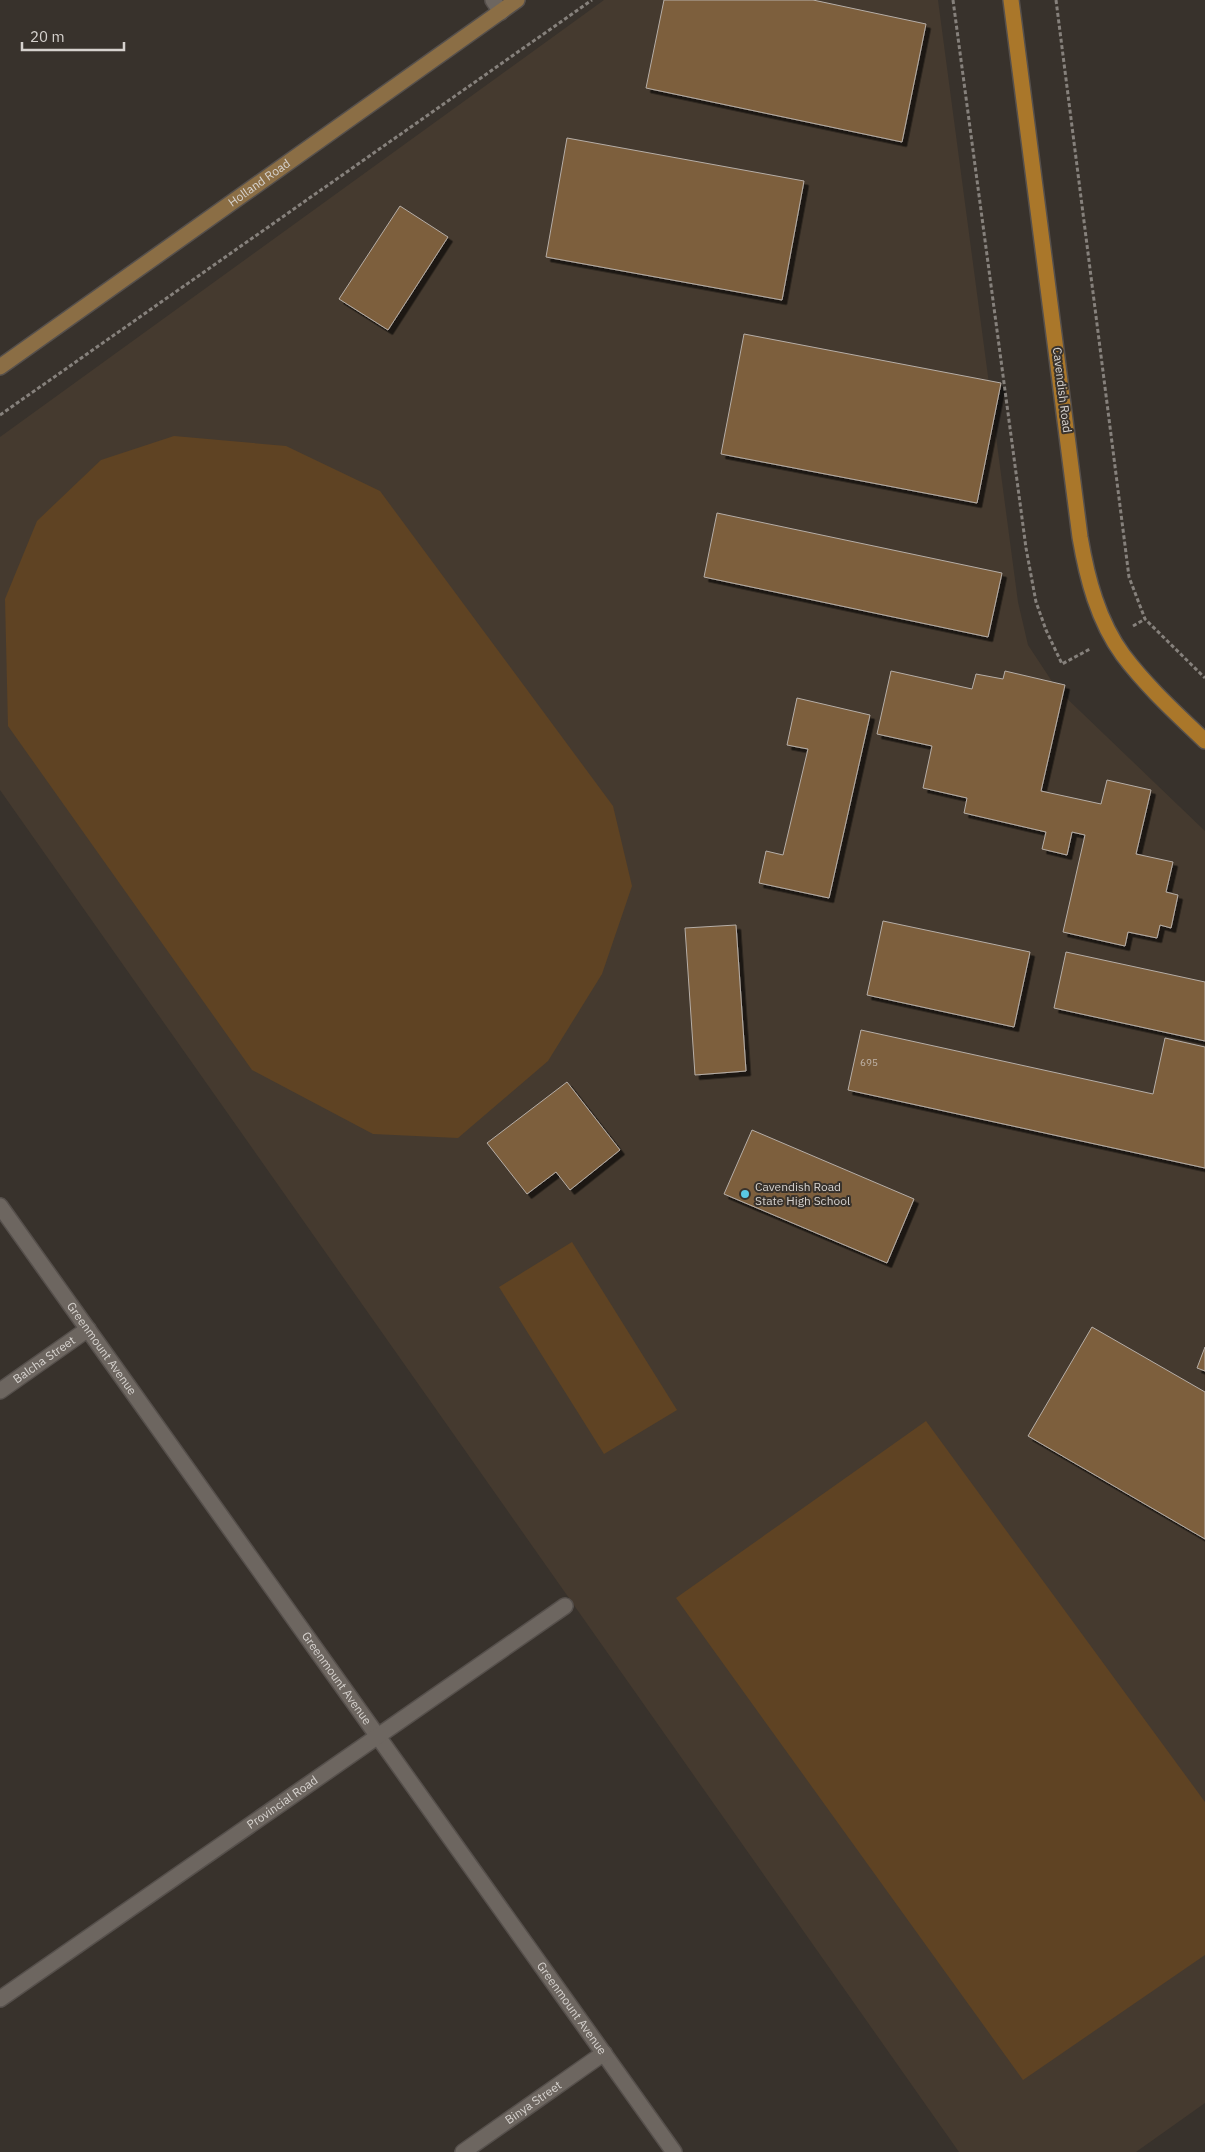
<svg xmlns="http://www.w3.org/2000/svg" width="1205" height="2152" viewBox="0 0 1205 2152" font-family="'IBM Plex Sans',sans-serif">
  <style>
    .built { fill: #453a2f }
    .green { fill: #5f4323 }
    .building { fill: #7d5e3c; stroke: #b6aea7; filter: url(#shadow) }
    .lines { fill: none; stroke-linecap: round; stroke-linejoin: round }
    .street-casing { stroke: #56504c; stroke-width: 18 }
    .secondary-casing { stroke: #56504c; stroke-width: 18 }
    .primary-casing { stroke: #56504c; stroke-width: 18 }
    .path { stroke: #86817c; stroke-width: 3; stroke-dasharray: 4 2.5; stroke-linecap: butt }
    .street { stroke: #6d6660; stroke-width: 15 }
    .secondary { stroke: #8b6e45; stroke-width: 15 }
    .primary { stroke: #aa772a; stroke-width: 15 }
    .poi-dot { fill: #59c8e5; stroke: #38322c; stroke-width: 2 }
    .labels { text-anchor: middle; stroke-width: 4; stroke-linejoin: round; paint-order: stroke }
    .number-label { font-size: 10px; fill: #c0b5aa }
    .street-label { font-size: 12px; fill: #d6d2ce; stroke: #38322c }
    .poi-label { font-size: 12px; fill: #d6d2ce; stroke: #38322c; text-anchor: start }
  </style>
  <defs>
    <filter id="shadow"><feDropShadow dx="4.5" dy="4.5" stdDeviation="0" flood-color="#0009"/></filter>
  </defs>
  <rect width="100%" height="100%" fill="#38322c"/>
  <path class="built" d="M 604,0 L 938,0 L 1018,602 L 1028,645 L 1057,689 L 1205,831 L 1205,2103 L 1136,2152 L 959,2152 L 0,790 L 0,437 Z"/>
  <g class="green">
    <path d="M 174,436 L 286,446 L 380,491 L 613,806 L 632,886 L 602,974 L 548,1061 L 458,1138 L 373,1134 L 252,1070 L 8,726 L 5,599 L 37,521 L 101,460 Z"/>
    <path d="M 572,1242 L 677,1410 L 604,1454 L 499,1287 Z"/>
    <path d="M 926,1421 L 1205,1802 L 1205,1955 L 1023,2080 L 676,1598 Z"/>
  </g>
  <g class="building">
    <path d="M 664,0 L 813,0 L 926,24 L 902,142 L 646,88 Z"/>
    <path d="M 567,138 L 804,181 L 782,300 L 546,257 Z"/>
    <path d="M 400,206 L 448,237 L 388,330 L 339,299 Z"/>
    <path d="M 744,334 L 1001,383 L 977,503 L 721,454 Z"/>
    <path d="M 717,513 L 1002,573 L 988,637 L 704,577 Z"/>
    <path d="M 891,671 L 972,689 L 976,674 L 1003,679 L 1005,671 L 1065,685 L 1041,791 L 1101,804 L 1107,780 L 1151,790 L 1136,854 L 1173,862 L 1166,892 L 1178,895 L 1171,928 L 1160,925 L 1157,938 L 1128,932 L 1125,946 L 1063,932 L 1085,835 L 1072,832 L 1067,855 L 1042,849 L 1046,832 L 964,813 L 967,798 L 923,788 L 932,746 L 877,734 Z"/>
    <path d="M 797,698 L 870,715 L 829,898 L 759,883 L 766,851 L 783,855 L 808,749 L 787,745 Z"/>
    <path d="M 883,921 L 1030,952 L 1014,1027 L 867,995 Z"/>
    <path d="M 736,925 L 746,1071 L 695,1075 L 685,928 Z"/>
    <path d="M 1066,952 L 1205,982 L 1205,1041 L 1054,1008 Z"/>
    <path d="M 861,1030 L 1153,1094 L 1165,1038 L 1205,1047 L 1205,1168 L 848,1090 Z"/>
    <path d="M 567,1082 L 620,1150 L 570,1190 L 556,1172 L 527,1194 L 487,1143 Z"/>
    <path d="M 752,1130 L 914,1199 L 887,1263 L 724,1194 Z"/>
    <path d="M 1092,1327 L 1205,1392 L 1205,1539 L 1028,1436 Z"/>
    <path d="M 1205,1347 L 1205,1371 L 1197,1368 Z"/>
  </g>
  <g class="lines">
    <defs>
      <g id="street">
        <path d="M 493,0 L 501,12"/>
        <path id="s1" d="M 0,1206 L 674,2152"/>
        <path id="s2" d="M 0,1391 L 88,1329"/>
        <path id="s3" d="M 0,1999 L 565,1606"/>
        <path id="s4" d="M 463,2152 L 604,2053"/>
      </g>
      <g id="secondary">
        <path id="s5" d="M 0,367 L 517,0"/>
      </g>
      <path id="primary" d="M 1011,0 L 1080,537 C 1087,578 1098,621 1123,655 C 1147,687 1177,714 1205,741"/>
    </defs>
    <use href="#street" class="street-casing"/>
    <use href="#secondary" class="secondary-casing"/>
    <use href="#primary" class="primary-casing"/>
    <g class="path">
      <path d="M 953,0 L 1026,548 L 1036,602 L 1046,630 L 1062,664 L 1090,649"/>
      <path d="M 1056,0 L 1129,577 L 1145,619 L 1205,678"/>
      <path d="M 0,415 L 592,0"/>
      <path d="M 1133,626 L 1145,619"/>
    </g>
    <use href="#street" class="street"/>
    <use href="#secondary" class="secondary"/>
    <use href="#primary" class="primary"/>
  </g>
  <circle class="poi-dot" cx="745" cy="1194" r="5"/>
  <g class="labels">
    <g class="number-label">
      <text x="869" y="1066">695</text>
    </g>
    <g class="street-label">
      <text dy="4" stroke="none"><textPath href="#s5" startOffset="318">Holland Road</textPath></text>
      <text transform="translate(1062 390) rotate(83)" y="4">Cavendish Road</text>
      <text dy="4" stroke="none"><textPath href="#s1" startOffset="175">Greenmount Avenue</textPath></text>
      <text dy="4" stroke="none"><textPath href="#s2" startOffset="54">Balcha Street</textPath></text>
      <text dy="4" stroke="none"><textPath href="#s1" startOffset="580">Greenmount Avenue</textPath></text>
      <text dy="4" stroke="none"><textPath href="#s3" startOffset="344">Provincial Road</textPath></text>
      <text dy="4" stroke="none"><textPath href="#s1" startOffset="985">Greenmount Avenue</textPath></text>
      <text dy="4" stroke="none"><textPath href="#s4" startOffset="86">Binya Street</textPath></text>
    </g>
    <g class="poi-label">
      <text x="755" y="1191">Cavendish Road<tspan x="755" dy="14">State High School</tspan></text>
    </g>
  </g>
  <path d="M22 42v8h102v-8" fill="none" stroke="#d6d2ce" stroke-width="2.5"/>
  <text x="30" y="42" font-size="15" fill="#d6d2ce" stroke="#38322c" stroke-width="4" paint-order="stroke">20 m</text>
</svg>
